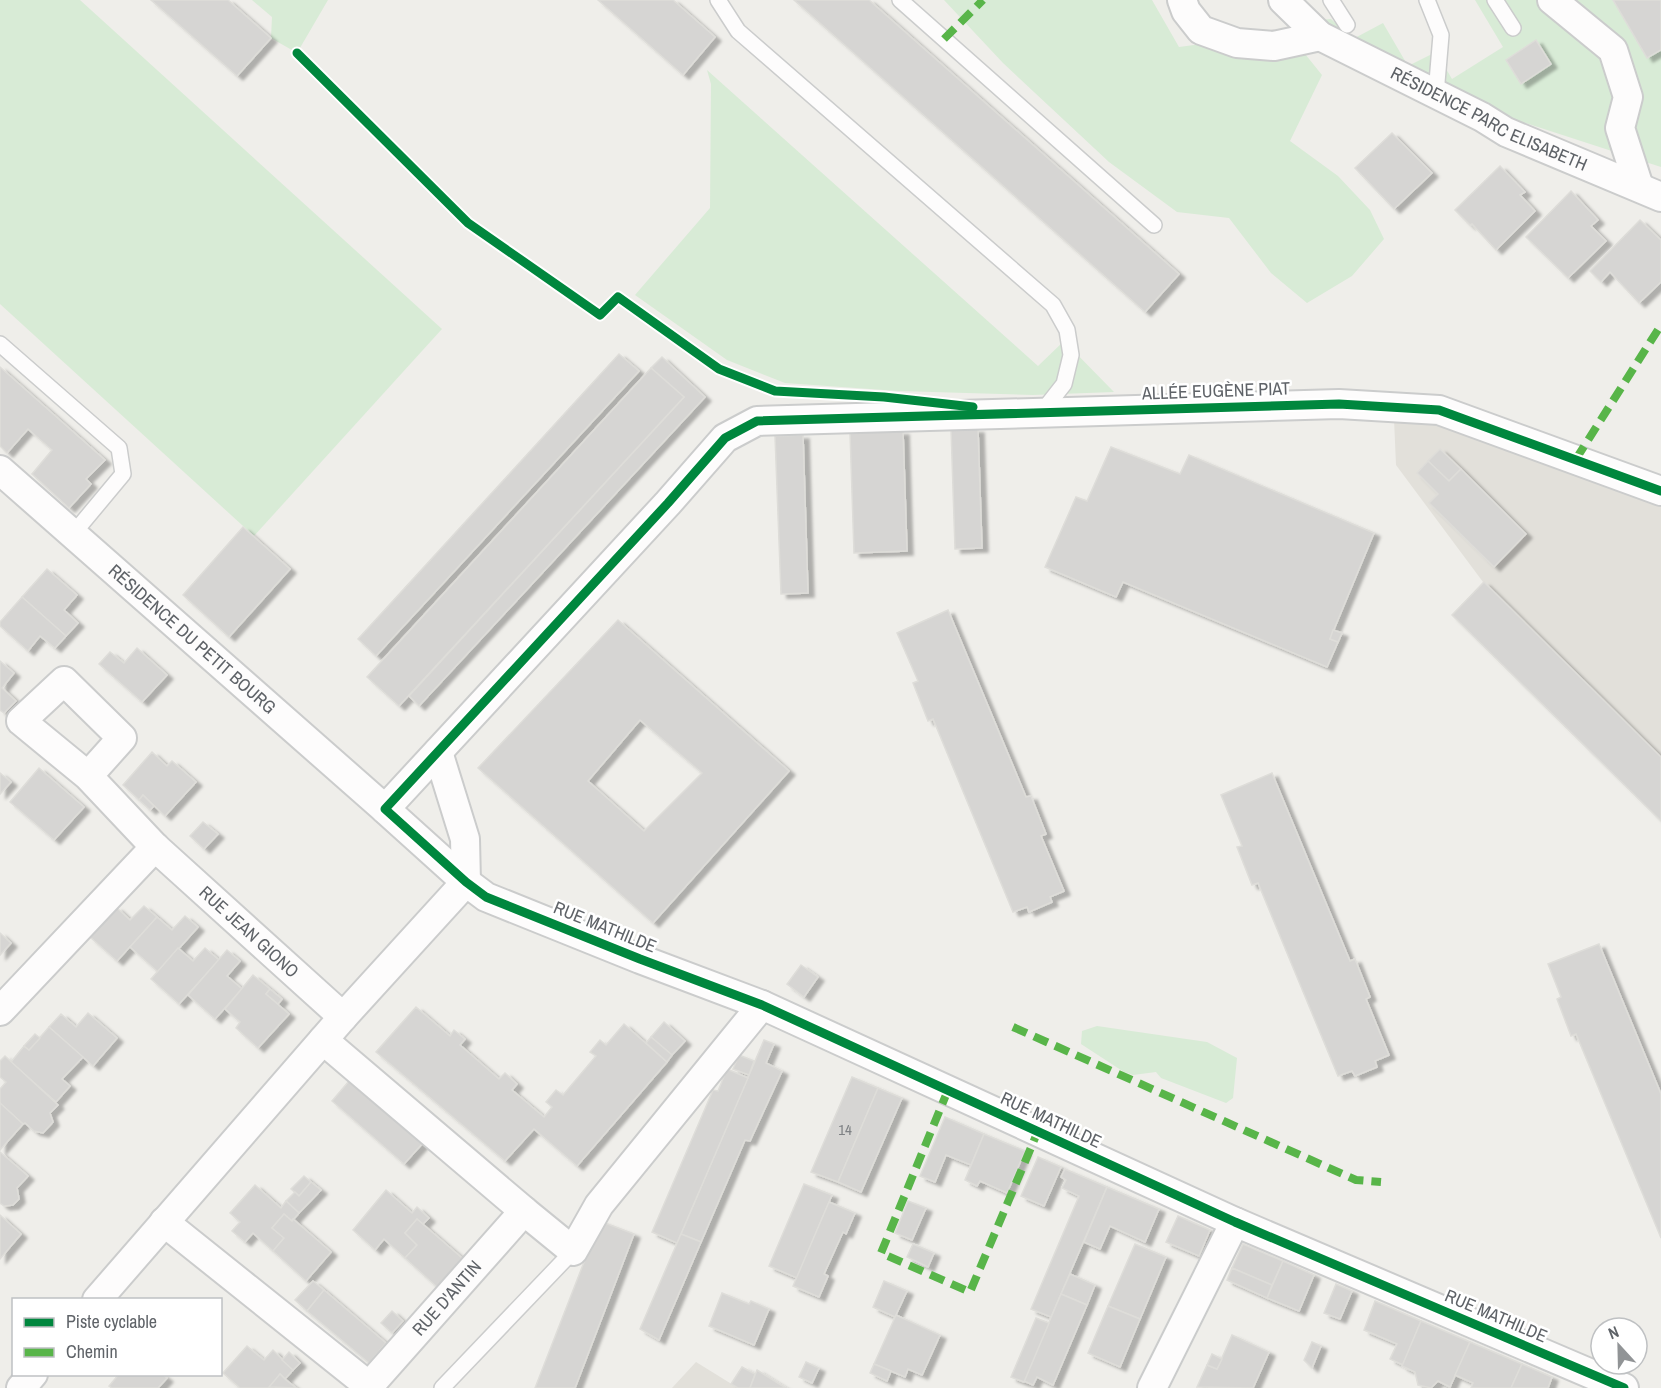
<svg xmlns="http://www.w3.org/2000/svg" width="1661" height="1388" viewBox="0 0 1661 1388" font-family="'Archivo Narrow',sans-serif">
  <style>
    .education { fill: #e2e0da }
    .green { fill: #d8ebd6 }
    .building { fill: #d6d5d3; stroke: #deddd9; stroke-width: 1.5; fill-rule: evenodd; filter: url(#shadow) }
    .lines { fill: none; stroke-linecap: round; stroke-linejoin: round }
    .lane-casing { stroke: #cbcccc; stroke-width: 18 }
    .street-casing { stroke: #cbcccc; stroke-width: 32 }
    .lane { stroke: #fdfcfc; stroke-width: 15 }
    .street { stroke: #fdfcfc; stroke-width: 28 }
    .quiet { stroke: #58b549; stroke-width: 8; stroke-dasharray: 15 8; stroke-linecap: butt }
    .cycleway-casing { stroke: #fff; stroke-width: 13 }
    .cycleway { stroke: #00873e; stroke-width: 9 }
    .labels { text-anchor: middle; stroke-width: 5; stroke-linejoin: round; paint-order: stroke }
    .number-label { font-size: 15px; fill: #7e8184 }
    .street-label { font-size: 18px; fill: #5f6368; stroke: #fff }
  </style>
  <defs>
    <filter id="shadow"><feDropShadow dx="6" dy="4" stdDeviation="1.5" flood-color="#0004"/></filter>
  </defs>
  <rect width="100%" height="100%" fill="#efeeea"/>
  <g class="education">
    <path d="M 1394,419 L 1423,421 L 1486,441 L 1661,504 L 1661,821 L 1452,615 L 1483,582 L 1396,465 Z"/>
    <path d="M 696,1362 L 738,1388 L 672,1388 Z"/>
  </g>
  <g class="green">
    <path d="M 0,0 L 80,0 L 442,329 L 254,536 L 0,304 Z"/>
    <path d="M 252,0 L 328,0 L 297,53 L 271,38 L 272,17 Z"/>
    <path d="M 944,0 L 1152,0 L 1179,47 L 1299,31 L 1319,20 L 1331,19 L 1353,39 L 1383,23 L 1408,66 L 1436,52 L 1452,79 L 1503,47 L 1475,0 L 1661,0 L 1661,167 L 1436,94 L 1297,44 L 1322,75 L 1290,141 L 1338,176 L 1370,210 L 1384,239 L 1352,276 L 1307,303 L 1271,273 L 1229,218 L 1177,212 L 1109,162 L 1003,63 Z"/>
    <path d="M 707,70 L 1038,366 L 1064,341 L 1114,392 L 1033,395 L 898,391 L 785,383 L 727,360 L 635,295 L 710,208 L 711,84 Z"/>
    <path d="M 1097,1026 L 1207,1042 L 1237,1058 L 1233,1098 L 1226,1103 L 1161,1078 L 1156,1072 L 1133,1075 L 1124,1072 L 1081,1044 L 1082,1031 Z"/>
  </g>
  <g class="building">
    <path d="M 151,0 L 228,0 L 271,38 L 237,76 Z"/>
    <path d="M 598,0 L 673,0 L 715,37 L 683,75 Z"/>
    <path d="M 794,0 L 869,0 L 1179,274 L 1145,312 Z"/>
    <path d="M 1613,0 L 1661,0 L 1661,50 L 1647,58 Z"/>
    <path d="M 1536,40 L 1551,64 L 1521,84 L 1506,60 Z"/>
    <path d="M 1392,133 L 1432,173 L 1394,209 L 1355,168 Z"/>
    <path d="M 1500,166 L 1525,192 L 1520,195 L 1535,211 L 1496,250 L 1472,224 L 1470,225 L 1455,210 Z"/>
    <path d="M 1571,191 L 1598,220 L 1591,226 L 1606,241 L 1568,278 L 1526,237 Z"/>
    <path d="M 1640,220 L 1661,240 L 1661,282 L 1639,303 L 1610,272 L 1601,282 L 1590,271 Z"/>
    <path d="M 619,354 L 639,371 L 376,656 L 358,639 Z"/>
    <path d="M 662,357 L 705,397 L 419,706 L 409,696 L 684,397 L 651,368 Z"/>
    <path d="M 0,367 L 105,460 L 86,479 L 91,484 L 69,508 L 32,474 L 52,450 L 28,429 L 7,453 L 0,446 Z"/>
    <path d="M 651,368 L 684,397 L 399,706 L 367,677 Z"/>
    <path d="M 951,429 L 978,429 L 982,548 L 955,549 Z"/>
    <path d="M 903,431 L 907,551 L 854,553 L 850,433 Z"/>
    <path d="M 803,435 L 808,593 L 781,594 L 775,436 Z"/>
    <path d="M 1111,447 L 1180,474 L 1189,455 L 1374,533 L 1330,639 L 1338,642 L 1327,667 L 1123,582 L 1116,597 L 1045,567 L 1076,497 L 1087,501 Z"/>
    <path d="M 1440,449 L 1461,469 L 1449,481 L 1428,461 Z"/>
    <path d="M 1428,461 L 1449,481 L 1461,469 L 1526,534 L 1494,567 L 1429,503 L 1438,494 L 1417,473 Z"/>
    <path d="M 243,527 L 290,569 L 229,637 L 183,595 Z"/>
    <path d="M 47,569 L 77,595 L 64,610 L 78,623 L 66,636 L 22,597 Z"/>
    <path d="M 1484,582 L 1661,757 L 1661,821 L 1452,615 Z"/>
    <path d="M 22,597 L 66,636 L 55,648 L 40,636 L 28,651 L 0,626 L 0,622 Z"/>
    <path d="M 948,610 L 1026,797 L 1031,796 L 1046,834 L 1041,836 L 1064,891 L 1050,897 L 1052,902 L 1029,912 L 1027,907 L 1013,912 L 933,719 L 928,721 L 913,683 L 918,681 L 897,633 Z"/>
    <path d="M 618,620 L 789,771 L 653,923 L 478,768 ZM 640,720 L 702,773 L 644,831 L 588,781 Z"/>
    <path d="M 1333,630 L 1342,633 L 1338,642 L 1330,639 Z"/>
    <path d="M 137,648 L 167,675 L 142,702 L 99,664 L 110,652 L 124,663 Z"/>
    <path d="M 0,661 L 14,673 L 2,688 L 16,701 L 4,713 L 0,710 Z"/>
    <path d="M 152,752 L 167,766 L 172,761 L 196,782 L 165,816 L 143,795 L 139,800 L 123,785 Z"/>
    <path d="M 39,768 L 84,807 L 54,840 L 10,802 Z"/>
    <path d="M 0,773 L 11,782 L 0,794 Z"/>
    <path d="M 1272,773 L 1350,961 L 1355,959 L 1370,997 L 1366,999 L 1389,1055 L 1375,1061 L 1377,1067 L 1355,1076 L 1352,1071 L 1338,1076 L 1258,883 L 1252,885 L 1237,847 L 1242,846 L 1221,795 Z"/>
    <path d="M 143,795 L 154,806 L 150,810 L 139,800 Z"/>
    <path d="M 203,822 L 218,834 L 204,849 L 190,836 Z"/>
    <path d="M 144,906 L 157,917 L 117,961 L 90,937 L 116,907 L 130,920 Z"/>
    <path d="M 185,916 L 198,927 L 158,972 L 130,947 L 157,917 L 172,930 Z"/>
    <path d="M 0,933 L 11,943 L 0,955 Z"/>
    <path d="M 1599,944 L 1661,1094 L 1661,1238 L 1576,1034 L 1571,1036 L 1557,999 L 1561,997 L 1548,964 Z"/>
    <path d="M 178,948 L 193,961 L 205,948 L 219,960 L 179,1004 L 151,979 Z"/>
    <path d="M 227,950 L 240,961 L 227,976 L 242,989 L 215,1019 L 188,995 Z"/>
    <path d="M 801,965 L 818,977 L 804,997 L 787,984 Z"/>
    <path d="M 253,975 L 270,989 L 266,994 L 289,1014 L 258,1048 L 236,1028 L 240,1022 L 225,1009 Z"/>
    <path d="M 270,989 L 282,999 L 278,1004 L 266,994 Z"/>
    <path d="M 416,1007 L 450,1036 L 454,1030 L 465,1039 L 460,1045 L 499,1079 L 505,1073 L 517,1084 L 512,1090 L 544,1117 L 552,1107 L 546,1102 L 556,1090 L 563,1095 L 596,1056 L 590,1052 L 600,1040 L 606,1045 L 624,1024 L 667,1062 L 577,1166 L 534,1129 L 505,1161 L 376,1052 Z"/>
    <path d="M 88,1013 L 117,1038 L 93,1066 L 49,1027 L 61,1014 L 76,1027 Z"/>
    <path d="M 664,1022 L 685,1041 L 672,1055 L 651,1037 Z"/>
    <path d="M 49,1027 L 83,1057 L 62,1079 L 70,1086 L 56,1102 L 11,1062 L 24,1046 L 29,1050 Z"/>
    <path d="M 35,1034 L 40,1038 L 29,1050 L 24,1046 Z"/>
    <path d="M 651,1037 L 672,1055 L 667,1062 L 646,1043 Z"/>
    <path d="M 764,1040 L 774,1044 L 766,1063 L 782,1071 L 750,1141 L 745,1140 L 701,1242 L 681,1234 Z"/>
    <path d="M 739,1055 L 754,1061 L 749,1075 L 733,1069 Z"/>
    <path d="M 5,1056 L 58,1105 L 50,1113 L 53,1122 L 43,1133 L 34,1131 L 25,1123 L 23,1124 L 0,1103 L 0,1089 L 6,1082 L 0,1077 L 0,1061 Z"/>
    <path d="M 727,1069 L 748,1078 L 677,1243 L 652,1232 L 713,1090 L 718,1091 Z"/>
    <path d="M 852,1077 L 878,1088 L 838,1182 L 811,1172 Z"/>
    <path d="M 349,1081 L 422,1144 L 404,1164 L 332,1101 Z"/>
    <path d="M 878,1088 L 902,1098 L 861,1192 L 838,1182 Z"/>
    <path d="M 0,1103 L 23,1124 L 0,1150 Z"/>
    <path d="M 945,1117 L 984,1134 L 971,1165 L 946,1155 L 935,1182 L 920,1176 Z"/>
    <path d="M 984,1134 L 1025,1151 L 1007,1193 L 980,1181 L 977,1186 L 965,1180 Z"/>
    <path d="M 0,1152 L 28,1176 L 17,1188 L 19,1199 L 13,1205 L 4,1206 L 0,1203 Z"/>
    <path d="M 1038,1157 L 1061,1167 L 1044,1206 L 1021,1196 Z"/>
    <path d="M 1065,1169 L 1107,1187 L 1051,1317 L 1031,1309 L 1079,1196 L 1062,1188 L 1066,1180 L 1061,1177 Z"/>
    <path d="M 304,1176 L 311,1182 L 299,1196 L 291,1189 Z"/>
    <path d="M 311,1182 L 321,1190 L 299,1213 L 286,1201 L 295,1192 L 299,1196 Z"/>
    <path d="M 804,1184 L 832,1195 L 797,1278 L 769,1266 Z"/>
    <path d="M 255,1185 L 281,1208 L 286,1201 L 299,1213 L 292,1221 L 284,1214 L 272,1228 L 284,1238 L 273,1251 L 253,1233 L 245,1242 L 232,1231 L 240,1222 L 230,1213 Z"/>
    <path d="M 1107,1187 L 1159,1209 L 1145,1242 L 1110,1226 L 1100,1249 L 1084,1242 Z"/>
    <path d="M 386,1190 L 412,1213 L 417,1207 L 429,1218 L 423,1224 L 417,1219 L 405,1233 L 417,1245 L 405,1258 L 384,1239 L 375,1250 L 353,1230 Z"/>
    <path d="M 908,1201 L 926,1208 L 912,1240 L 895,1233 Z"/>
    <path d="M 829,1202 L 855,1213 L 846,1234 L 843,1232 L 824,1274 L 828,1276 L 819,1297 L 793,1286 Z"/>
    <path d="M 284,1214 L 292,1221 L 293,1219 L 331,1252 L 306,1281 L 273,1251 L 284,1238 L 272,1228 Z"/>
    <path d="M 0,1215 L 21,1234 L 0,1259 Z"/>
    <path d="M 1178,1216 L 1210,1230 L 1199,1256 L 1166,1242 Z"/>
    <path d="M 417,1219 L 462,1258 L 437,1287 L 405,1258 L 417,1245 L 405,1233 Z"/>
    <path d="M 600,1221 L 634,1234 L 575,1388 L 535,1388 Z"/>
    <path d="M 681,1234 L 701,1242 L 659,1340 L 640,1329 Z"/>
    <path d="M 913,1244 L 934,1253 L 928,1267 L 907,1257 Z"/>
    <path d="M 1135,1244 L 1166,1257 L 1140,1319 L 1108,1306 Z"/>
    <path d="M 1243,1244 L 1283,1261 L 1272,1285 L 1232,1268 Z"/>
    <path d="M 1283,1261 L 1314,1275 L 1299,1311 L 1267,1298 Z"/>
    <path d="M 1232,1268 L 1272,1285 L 1267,1298 L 1227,1280 Z"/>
    <path d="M 1070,1274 L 1095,1285 L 1087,1305 L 1061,1294 Z"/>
    <path d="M 313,1281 L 324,1290 L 307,1311 L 295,1300 Z"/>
    <path d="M 884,1281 L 907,1291 L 895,1317 L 873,1307 Z"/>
    <path d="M 1336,1284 L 1352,1291 L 1340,1319 L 1324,1313 Z"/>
    <path d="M 324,1290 L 386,1343 L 369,1363 L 307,1311 Z"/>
    <path d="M 722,1293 L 749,1304 L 751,1301 L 769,1309 L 754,1345 L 709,1326 Z"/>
    <path d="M 1061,1294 L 1087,1305 L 1053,1385 L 1037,1377 L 1033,1385 L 1024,1381 Z"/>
    <path d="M 1375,1301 L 1421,1321 L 1403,1365 L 1390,1359 L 1397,1344 L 1364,1330 Z"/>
    <path d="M 1108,1306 L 1140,1319 L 1120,1367 L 1088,1353 Z"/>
    <path d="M 392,1311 L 403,1321 L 392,1333 L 381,1323 Z"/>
    <path d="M 896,1315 L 940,1335 L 922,1375 L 908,1369 L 905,1377 L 874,1364 Z"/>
    <path d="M 1036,1318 L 1049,1323 L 1024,1382 L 1011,1377 Z"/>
    <path d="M 1421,1321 L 1470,1342 L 1450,1387 L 1438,1381 L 1431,1388 L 1418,1385 L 1415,1372 L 1402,1366 Z"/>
    <path d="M 1232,1335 L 1269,1352 L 1253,1388 L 1197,1387 L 1207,1365 L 1217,1369 Z"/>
    <path d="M 1312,1342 L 1321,1346 L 1312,1368 L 1304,1360 Z"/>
    <path d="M 1470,1342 L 1522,1364 L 1511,1388 L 1471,1388 L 1473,1383 L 1455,1375 Z"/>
    <path d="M 247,1346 L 264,1360 L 273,1350 L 293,1370 L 285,1379 L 280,1374 L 270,1388 L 240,1388 L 223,1373 Z"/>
    <path d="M 289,1352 L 300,1363 L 293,1370 L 282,1360 Z"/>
    <path d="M 1212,1354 L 1222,1359 L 1217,1369 L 1207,1365 Z"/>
    <path d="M 806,1362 L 819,1368 L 812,1383 L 799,1377 Z"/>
    <path d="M 874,1364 L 891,1371 L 887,1381 L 870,1373 Z"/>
    <path d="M 1522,1364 L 1552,1377 L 1548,1388 L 1511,1388 Z"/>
    <path d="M 742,1367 L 755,1374 L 750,1388 L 738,1388 L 731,1384 Z"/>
    <path d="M 757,1370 L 786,1388 L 750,1388 Z"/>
    <path d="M 119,1374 L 162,1374 L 167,1378 L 158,1388 L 112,1388 L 109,1386 Z"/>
    <path d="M 280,1374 L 285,1379 L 296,1388 L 269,1387 Z"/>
  </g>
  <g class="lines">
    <defs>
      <g id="lane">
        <path d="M 718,0 L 738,31 L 1053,305 L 1067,330 L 1071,355 L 1064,384 L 1042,412"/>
        <path d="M 900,0 L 1154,225"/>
        <path d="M 1331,0 L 1347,25"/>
        <path d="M 1427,0 L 1441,35 L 1436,94"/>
        <path d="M 1495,0 L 1513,28"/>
        <path d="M 0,344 L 119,448 L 123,474 L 73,534"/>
        <path d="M 442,1388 L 573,1251"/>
      </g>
      <g id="street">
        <path d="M 1182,0 L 1186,11 L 1201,30 L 1237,43 L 1274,46 L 1320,36"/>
        <path id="s1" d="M 1283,0 L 1320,36 L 1482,117 L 1506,132 L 1661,197"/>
        <path d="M 1552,0 L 1613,50 L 1628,97 L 1620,128 L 1639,187"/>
        <path id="s2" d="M 0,470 L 385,809"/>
        <path d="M 438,752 L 465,839 L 466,882"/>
        <path id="s3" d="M 88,776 L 122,738 L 64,681 L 21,721 L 88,776 L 155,847 L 343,1017"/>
        <path d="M 0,1011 L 155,847"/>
        <path d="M 524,1211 L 573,1251 L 599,1205 L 762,1005"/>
        <path id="s4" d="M 164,1222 L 369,1386 L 524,1211 L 323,1040"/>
        <path d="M 97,1300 L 343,1017 L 466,882"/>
        <path d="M 21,1388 L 33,1374"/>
        <path d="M 1152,1388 L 1235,1222"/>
        <path d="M 1624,1388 L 1235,1222 L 762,1005 L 640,959 L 486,897 L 466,882 L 385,809 L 668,503 L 725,438 L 757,421 L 1339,404 L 1439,410 L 1661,491"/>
      </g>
    </defs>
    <use href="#lane" class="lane-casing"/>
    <use href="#street" class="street-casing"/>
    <use href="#lane" class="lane"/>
    <use href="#street" class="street"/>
    <g class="quiet">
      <path d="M 944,39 L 983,0"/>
      <path d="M 1576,459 L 1661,325"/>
      <path d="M 1013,1027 L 1356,1180 L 1381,1182"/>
      <path d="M 948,1090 L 881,1253 L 970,1292 L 1038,1131"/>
    </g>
    <defs>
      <g id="cycleway">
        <path d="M 297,53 L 468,223 L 600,315 L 618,297 L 719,369 L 775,391 L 884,397 L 973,407"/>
        <path d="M 1624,1388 L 1235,1222 L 762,1005 L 640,959 L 486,897 L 466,882 L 385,809 L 668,503 L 725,438 L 757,421 L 1339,404 L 1439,410 L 1661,491"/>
      </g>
    </defs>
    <use href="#cycleway" class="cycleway-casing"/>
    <use href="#cycleway" class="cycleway"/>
  </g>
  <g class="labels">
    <g class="number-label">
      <text x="845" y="1135">14</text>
    </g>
    <g class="street-label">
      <text dy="6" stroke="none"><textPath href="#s1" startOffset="240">RÉSIDENCE PARC ELISABETH</textPath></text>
      <text transform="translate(1216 391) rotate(-2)" y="6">ALLÉE EUGÈNE PIAT</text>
      <text dy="6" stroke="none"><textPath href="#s2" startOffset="256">RÉSIDENCE DU PETIT BOURG</textPath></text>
      <text transform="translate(605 927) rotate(22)" y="6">RUE MATHILDE</text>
      <text dy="6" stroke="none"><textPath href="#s3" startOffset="502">RUE JEAN GIONO</textPath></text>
      <text transform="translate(1051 1120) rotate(25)" y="6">RUE MATHILDE</text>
      <text dy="6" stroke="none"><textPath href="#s4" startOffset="380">RUE D'ANTIN</textPath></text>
      <text transform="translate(1496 1316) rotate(23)" y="6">RUE MATHILDE</text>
    </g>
  </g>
  <rect x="12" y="1298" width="210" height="78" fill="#ffffff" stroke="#bfc1c3" stroke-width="1.5"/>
  <rect x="24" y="1318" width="30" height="9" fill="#00873e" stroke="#bfc1c3" stroke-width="1.5"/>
  <text x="66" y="1328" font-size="18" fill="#5f6368">Piste cyclable</text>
  <rect x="24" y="1348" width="30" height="9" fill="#58b549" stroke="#bfc1c3" stroke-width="1.5"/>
  <text x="66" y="1358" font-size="18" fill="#5f6368">Chemin</text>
  <g transform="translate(1619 1346) rotate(338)"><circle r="28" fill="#ffffff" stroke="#bfc1c3" stroke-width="1.5"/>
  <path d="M0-4.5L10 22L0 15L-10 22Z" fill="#919496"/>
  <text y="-9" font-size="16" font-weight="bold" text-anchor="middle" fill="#5f6368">N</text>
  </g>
</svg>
